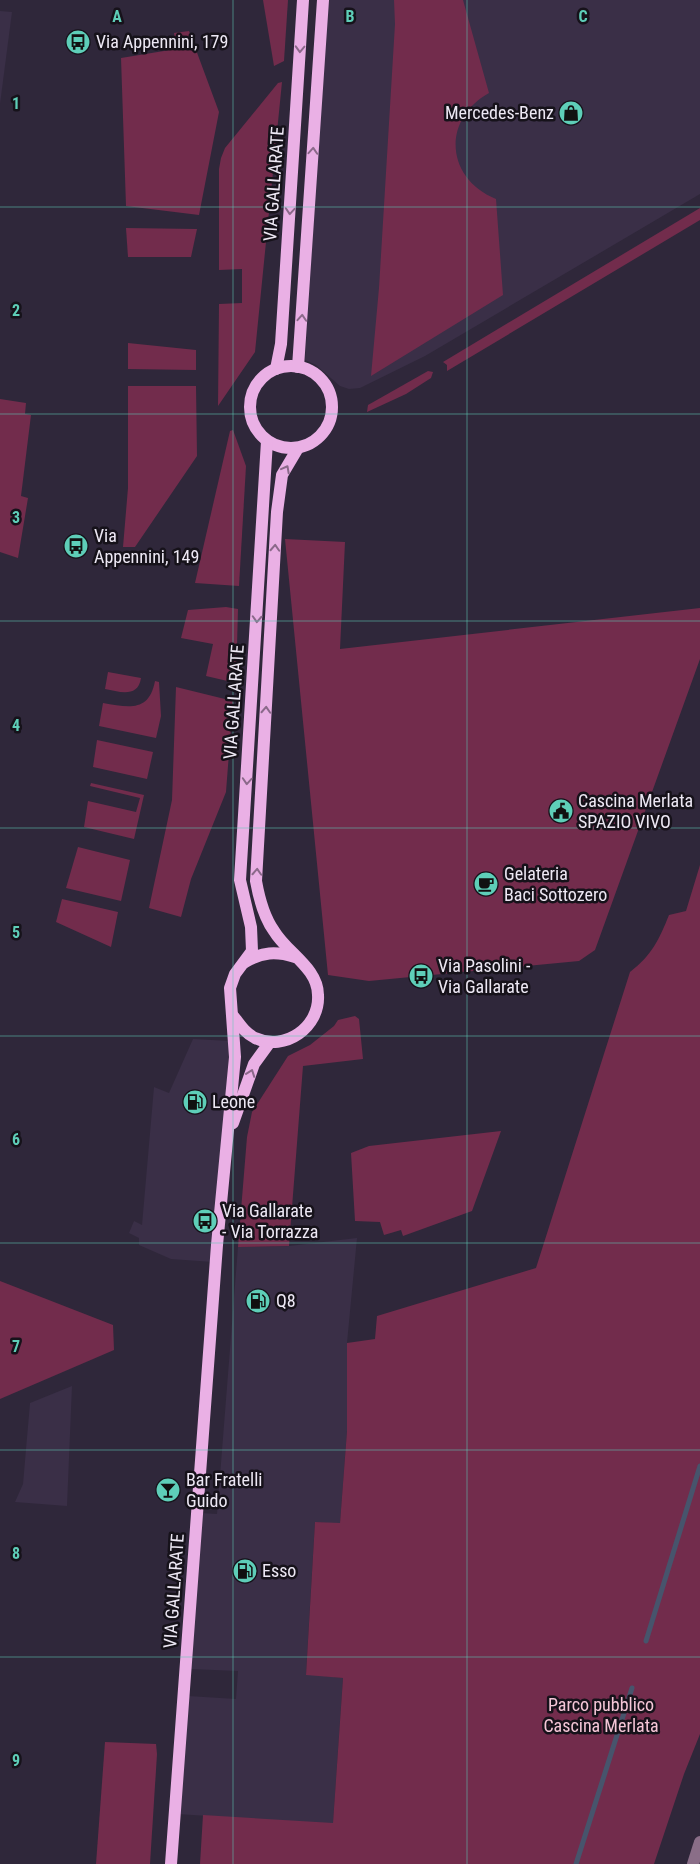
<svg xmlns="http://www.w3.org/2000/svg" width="700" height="1864" viewBox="0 0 700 1864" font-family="'Roboto Condensed',sans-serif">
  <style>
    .built { fill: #3a2f47 }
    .green { fill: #722c4c }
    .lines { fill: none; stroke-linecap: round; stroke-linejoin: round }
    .stream { stroke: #47546c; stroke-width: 5 }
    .minor { stroke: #8a6e88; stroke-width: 12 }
    .major { stroke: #eab0e5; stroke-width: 12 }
    .oneway { stroke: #8b698a }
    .grid { fill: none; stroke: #5eceb8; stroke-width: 1; stroke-opacity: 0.55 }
    .labels { text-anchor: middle; stroke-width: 5; stroke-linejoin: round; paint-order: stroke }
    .poi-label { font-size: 18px; fill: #ede8f4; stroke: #16121a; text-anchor: start }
    .street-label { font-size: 18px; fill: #ede8f4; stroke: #16121a }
    .park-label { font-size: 18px; fill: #f5c6d7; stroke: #16121a }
    .grid-label { font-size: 16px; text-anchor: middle; font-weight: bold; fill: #5eceb8; stroke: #16121a; stroke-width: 5; stroke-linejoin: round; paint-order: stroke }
  </style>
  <rect width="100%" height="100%" fill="#2f273a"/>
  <g class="built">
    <path d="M 327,0 L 700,0 L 700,194 L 425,356 L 360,388 L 349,389 L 340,386 L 316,365 L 305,360 Z"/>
    <path d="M 0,11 L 12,12 L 0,104 Z"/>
    <path d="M 193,1039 L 230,1041 L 213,1262 L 171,1259 L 139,1245 L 139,1238 L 129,1233 L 134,1221 L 142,1225 L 154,1087 L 169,1093 Z"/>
    <path d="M 357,1238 L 347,1343 L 347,1431 L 340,1524 L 315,1522 L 306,1674 L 343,1678 L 333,1824 L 177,1814 L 188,1696 L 236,1699 L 238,1671 L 190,1669 L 200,1513 L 217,1514 L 238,1247 L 289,1246 Z"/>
    <path d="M 72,1386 L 67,1506 L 15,1502 L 23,1484 L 30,1403 Z"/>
  </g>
  <g class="green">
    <path d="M 263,0 L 288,0 L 284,61 L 274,66 Z"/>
    <path d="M 394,0 L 463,0 L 489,93 C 441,120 446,179 496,199 L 503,295 L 371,376 L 379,288 L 395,24 Z"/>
    <path d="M 189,31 L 219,112 L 199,215 L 126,206 L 121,58 L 176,49 L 174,33 Z"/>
    <path d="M 282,82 L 255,352 L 218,406 L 219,304 L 242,303 L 242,269 L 219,270 L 219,169 L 221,158 L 225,148 L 278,83 Z"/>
    <path d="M 700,208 L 700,220 L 447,371 L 447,365 L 443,362 Z"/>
    <path d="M 126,228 L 197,229 L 191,257 L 128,257 Z"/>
    <path d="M 128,343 L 196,350 L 196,370 L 128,369 Z"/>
    <path d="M 428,371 L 433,372 L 431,378 L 406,394 L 367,412 L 368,405 Z"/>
    <path d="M 128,386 L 196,386 L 197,456 L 135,547 L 123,547 L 128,488 Z"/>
    <path d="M 0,399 L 26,403 L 25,414 L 31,415 L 21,496 L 28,498 L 18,558 L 0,552 Z"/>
    <path d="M 233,430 L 246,466 L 239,586 L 195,583 L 230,431 Z"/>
    <path d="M 285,539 L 345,542 L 340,649 L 700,608 L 700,659 L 595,950 L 579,961 L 369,981 L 328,975 Z"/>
    <path d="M 226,607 L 238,609 L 236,683 L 206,676 L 213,644 L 181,638 L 188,610 Z"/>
    <path d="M 108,672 L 141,678 C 138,698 120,692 105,689 Z"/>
    <path d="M 155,681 L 159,682 L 161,716 L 156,738 L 99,726 L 103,703 C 128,707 149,713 155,681 Z"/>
    <path d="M 176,687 L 233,701 L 226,792 L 191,879 L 181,917 L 149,908 L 172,800 Z"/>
    <path d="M 97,740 L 153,752 L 147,779 L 93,767 Z"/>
    <path d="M 91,783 L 144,795 L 134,839 L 84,827 L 88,801 L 136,812 L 140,798 L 90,786 Z"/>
    <path d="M 78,847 L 130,860 L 121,901 L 66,888 Z"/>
    <path d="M 700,865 L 700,1734 L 684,1774 L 654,1864 L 200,1864 L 203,1815 L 333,1823 L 343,1678 L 306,1675 L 315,1522 L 340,1523 L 347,1431 L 347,1343 L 375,1339 L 377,1316 L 536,1268 L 630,972 C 652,955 659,940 669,915 L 686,911 Z"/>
    <path d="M 62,899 L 118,912 L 111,947 L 56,922 Z"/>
    <path d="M 355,1016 L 359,1019 L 363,1059 L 303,1066 L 289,1246 L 238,1247 L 247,1137 L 252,1112 L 288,1056 L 310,1045 L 334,1026 L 338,1020 Z"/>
    <path d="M 501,1131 L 472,1211 L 403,1236 L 401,1230 L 384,1235 L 380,1222 L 355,1221 L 351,1153 L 369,1146 Z"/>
    <path d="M 0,1281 L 113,1325 L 114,1350 L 0,1399 Z"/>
    <path d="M 105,1742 L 156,1744 L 157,1754 L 150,1864 L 96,1864 Z"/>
  </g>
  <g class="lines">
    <g class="stream">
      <path d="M 646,1641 L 700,1466"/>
      <path d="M 576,1864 L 632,1688"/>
    </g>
    <path class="minor" d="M 693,1864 L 700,1842"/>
    <g class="major">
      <circle cx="291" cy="407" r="41"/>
      <path d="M 298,367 L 323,0"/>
      <path d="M 276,369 L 281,344 L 303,0"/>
      <path d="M 245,962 C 262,952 276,951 295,957"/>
      <path d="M 234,1017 C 240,1025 245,1033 255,1038 C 285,1052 320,1027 318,995 C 318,968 287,953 274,931 C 264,917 259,898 256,881 L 277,512 L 282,475 L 298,448"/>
      <path d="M 233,1123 L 254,1064 L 270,1042"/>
      <path d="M 171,1864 L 217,1245 L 235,1057 L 230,988 L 235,974 L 252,951 L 251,927 L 240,880 L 267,441"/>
    </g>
  </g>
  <defs><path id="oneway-chevron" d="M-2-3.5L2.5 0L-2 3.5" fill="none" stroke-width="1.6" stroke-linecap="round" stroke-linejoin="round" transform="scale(1.25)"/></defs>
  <g class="oneway">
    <use href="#oneway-chevron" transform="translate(300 49) rotate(92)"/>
    <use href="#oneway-chevron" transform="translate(313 151) rotate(-86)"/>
    <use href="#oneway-chevron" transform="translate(290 211) rotate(94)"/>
    <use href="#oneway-chevron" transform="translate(302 318) rotate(-86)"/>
    <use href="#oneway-chevron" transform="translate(286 469) rotate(-62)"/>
    <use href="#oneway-chevron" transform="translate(275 548) rotate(-87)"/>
    <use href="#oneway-chevron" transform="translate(257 619) rotate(93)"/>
    <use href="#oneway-chevron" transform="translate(266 710) rotate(-87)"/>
    <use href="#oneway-chevron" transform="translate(247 781) rotate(94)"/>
    <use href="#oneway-chevron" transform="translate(257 872) rotate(-87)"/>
    <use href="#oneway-chevron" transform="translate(251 1073) rotate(-70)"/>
  </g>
  <path class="grid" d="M 233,0 L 233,1864M 467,0 L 467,1864M 0,207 L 700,207M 0,414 L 700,414M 0,621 L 700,621M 0,828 L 700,828M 0,1036 L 700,1036M 0,1243 L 700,1243M 0,1450 L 700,1450M 0,1657 L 700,1657"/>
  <defs>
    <symbol id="bus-disc" viewBox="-11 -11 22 22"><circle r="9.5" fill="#5eceb8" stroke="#16121a"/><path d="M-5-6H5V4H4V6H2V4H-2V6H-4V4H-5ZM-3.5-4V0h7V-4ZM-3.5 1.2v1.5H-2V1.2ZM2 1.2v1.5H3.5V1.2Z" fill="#111"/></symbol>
    <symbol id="shop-disc" viewBox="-11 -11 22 22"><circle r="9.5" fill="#5eceb8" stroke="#16121a"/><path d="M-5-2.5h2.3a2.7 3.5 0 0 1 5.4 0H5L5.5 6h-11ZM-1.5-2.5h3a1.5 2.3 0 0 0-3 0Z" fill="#111"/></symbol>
    <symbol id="civic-disc" viewBox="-11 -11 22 22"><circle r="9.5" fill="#5eceb8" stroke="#16121a"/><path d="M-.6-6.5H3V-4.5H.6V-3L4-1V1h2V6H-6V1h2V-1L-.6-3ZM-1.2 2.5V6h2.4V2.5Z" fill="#111"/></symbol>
    <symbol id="cafe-disc" viewBox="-11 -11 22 22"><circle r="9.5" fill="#5eceb8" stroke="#16121a"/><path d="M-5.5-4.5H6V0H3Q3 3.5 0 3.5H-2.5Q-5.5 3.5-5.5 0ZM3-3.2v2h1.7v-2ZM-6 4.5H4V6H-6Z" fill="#111"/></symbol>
    <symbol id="fuel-disc" viewBox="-11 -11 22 22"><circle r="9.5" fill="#5eceb8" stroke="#16121a"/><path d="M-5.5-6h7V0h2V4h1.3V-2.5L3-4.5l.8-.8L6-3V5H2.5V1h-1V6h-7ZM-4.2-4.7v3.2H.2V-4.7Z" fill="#111"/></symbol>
    <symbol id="bar-disc" viewBox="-11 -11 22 22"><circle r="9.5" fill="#5eceb8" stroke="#16121a"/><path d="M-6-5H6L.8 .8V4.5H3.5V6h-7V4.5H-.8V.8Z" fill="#111"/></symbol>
  </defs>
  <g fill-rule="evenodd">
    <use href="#bus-disc" x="64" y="28" width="28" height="28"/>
    <use href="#shop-disc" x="557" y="99" width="28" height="28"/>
    <use href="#bus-disc" x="62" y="532" width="28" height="28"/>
    <use href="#civic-disc" x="547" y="797" width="28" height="28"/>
    <use href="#cafe-disc" x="472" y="870" width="28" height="28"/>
    <use href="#bus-disc" x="407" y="962" width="28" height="28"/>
    <use href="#fuel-disc" x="181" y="1088" width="28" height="28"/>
    <use href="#bus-disc" x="191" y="1207" width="28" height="28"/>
    <use href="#fuel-disc" x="244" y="1287" width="28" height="28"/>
    <use href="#bar-disc" x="154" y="1476" width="28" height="28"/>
    <use href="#fuel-disc" x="231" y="1557" width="28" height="28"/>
  </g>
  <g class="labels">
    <g class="poi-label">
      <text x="96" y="48">Via Appennini, 179</text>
      <text x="554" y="119" text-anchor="end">Mercedes-Benz</text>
      <text x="94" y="542">Via<tspan x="94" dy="21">Appennini, 149</tspan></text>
      <text x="578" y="807">Cascina Merlata<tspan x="578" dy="21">SPAZIO VIVO</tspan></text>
      <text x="504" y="880">Gelateria<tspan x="504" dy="21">Baci Sottozero</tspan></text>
      <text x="438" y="972">Via Pasolini -<tspan x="438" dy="21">Via Gallarate</tspan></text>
      <text x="212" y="1108">Leone</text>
      <text x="222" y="1217">Via Gallarate<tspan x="222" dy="21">- Via Torrazza</tspan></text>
      <text x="276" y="1307">Q8</text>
      <text x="186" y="1486">Bar Fratelli<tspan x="186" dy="21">Guido</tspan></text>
      <text x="262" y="1577">Esso</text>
    </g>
    <g class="street-label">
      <text transform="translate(274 184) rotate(-86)" y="6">VIA GALLARATE</text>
      <text transform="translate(234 702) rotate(-86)" y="6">VIA GALLARATE</text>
      <text transform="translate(174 1591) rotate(-86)" y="6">VIA GALLARATE</text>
    </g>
    <g class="park-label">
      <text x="601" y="1711">Parco pubblico<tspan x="601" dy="21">Cascina Merlata</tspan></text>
    </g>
  </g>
  <g class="grid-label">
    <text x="117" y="22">A</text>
    <text x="350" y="22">B</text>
    <text x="583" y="22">C</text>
    <text x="16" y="109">1</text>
    <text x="16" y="316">2</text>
    <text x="16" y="523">3</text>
    <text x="16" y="731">4</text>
    <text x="16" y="938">5</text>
    <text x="16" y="1145">6</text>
    <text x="16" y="1352">7</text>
    <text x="16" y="1559">8</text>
    <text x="16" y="1766">9</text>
  </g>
</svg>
